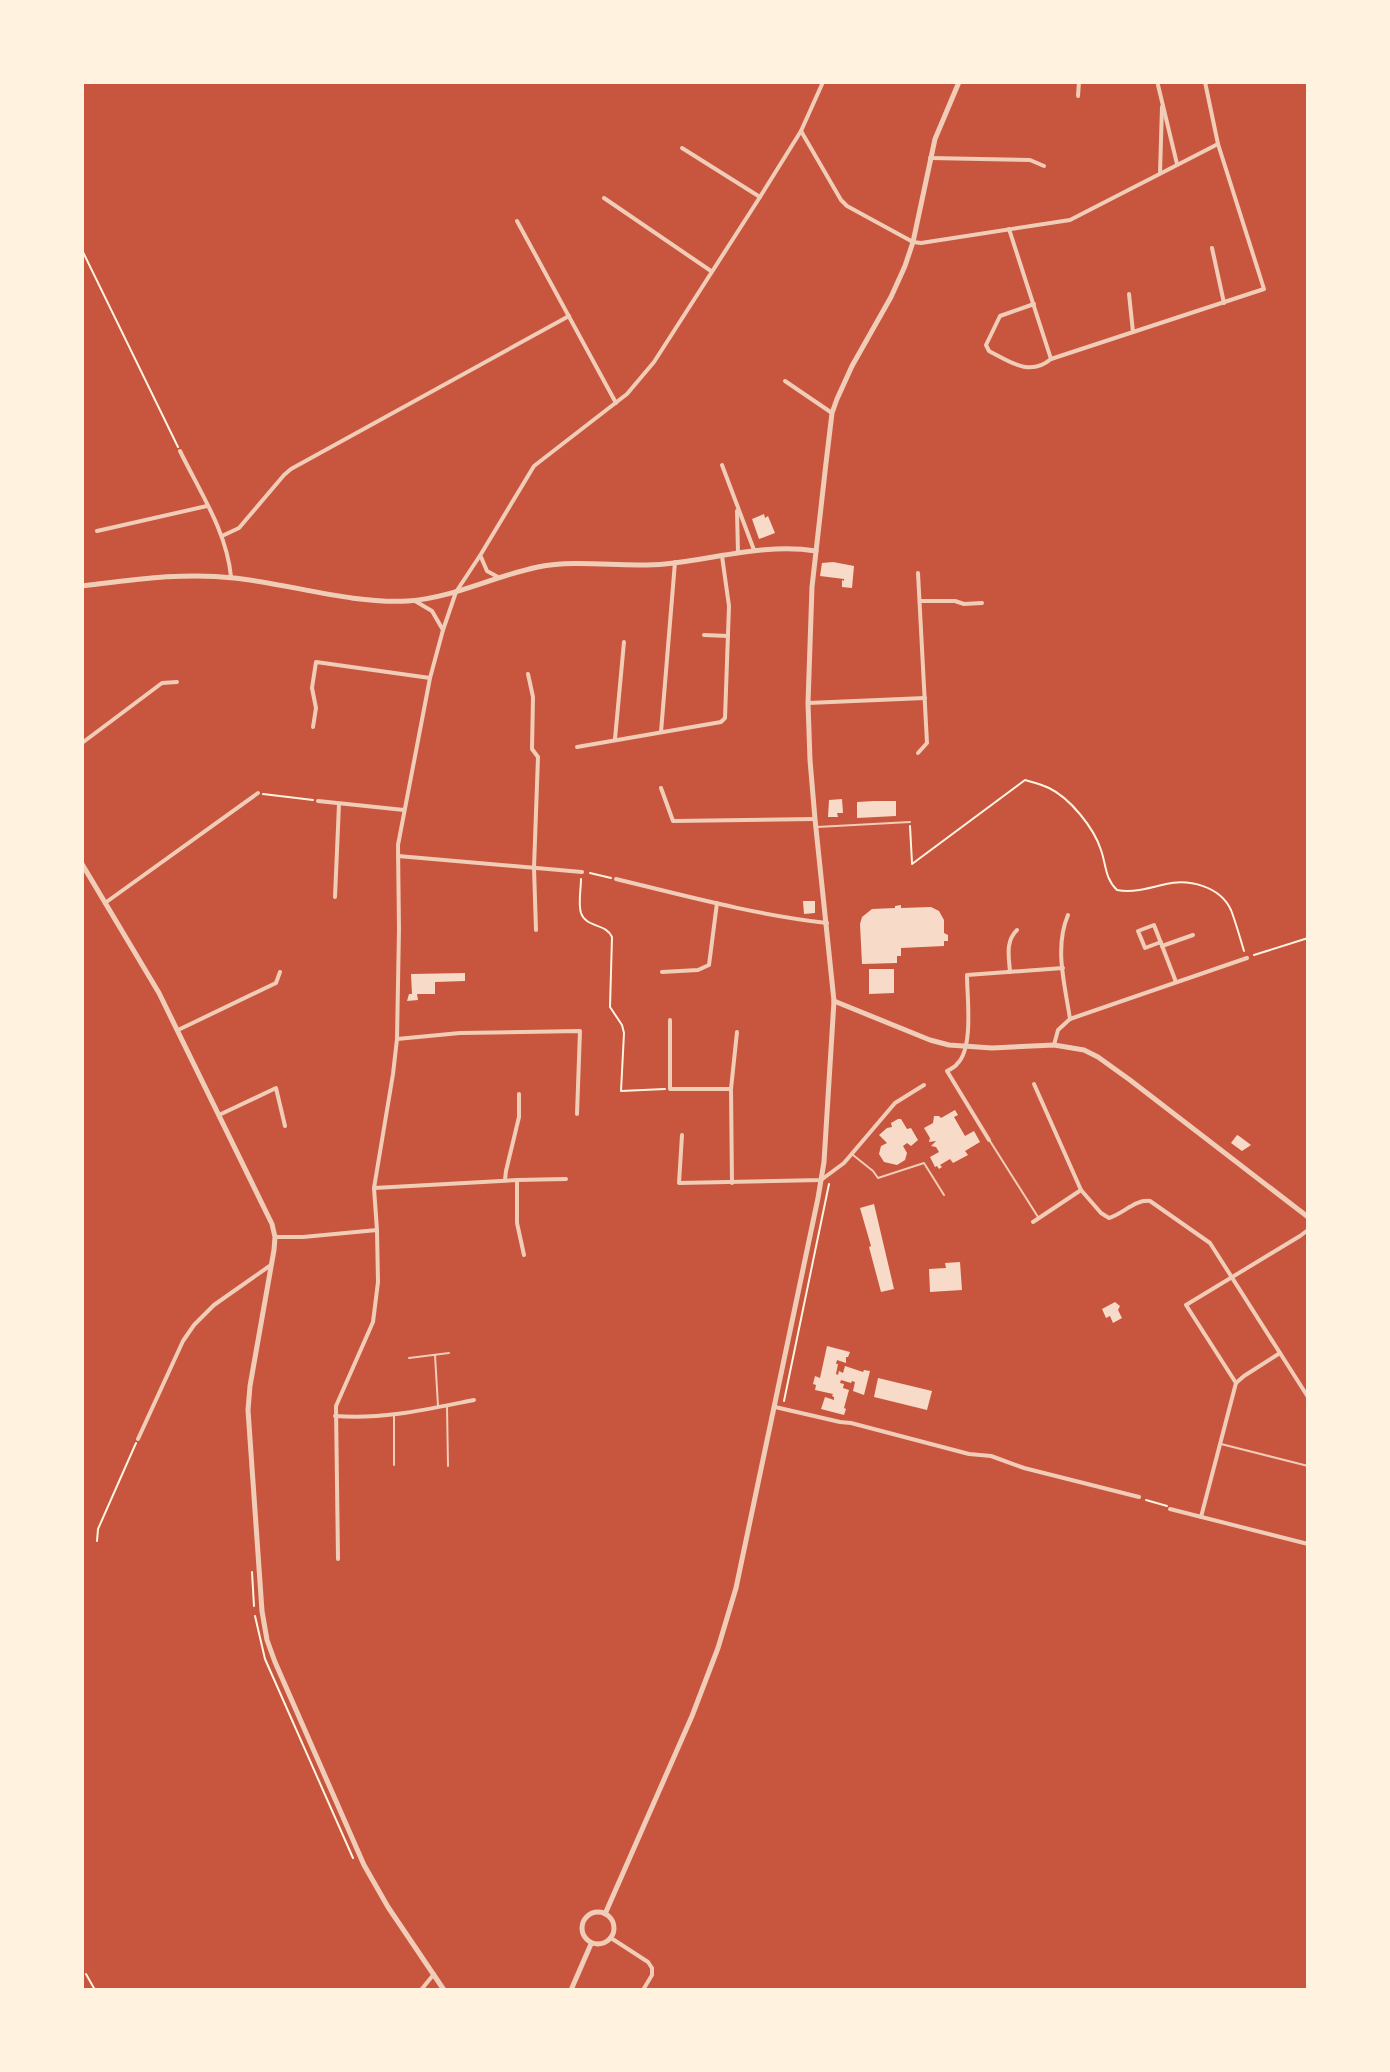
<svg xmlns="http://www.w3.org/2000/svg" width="1390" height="2072" viewBox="0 0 1390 2072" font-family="'Asap Condensed',sans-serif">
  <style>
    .building { fill: #f7dbc8 }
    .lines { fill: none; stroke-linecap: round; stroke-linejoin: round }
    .path { stroke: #fff3e0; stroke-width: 2 }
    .service { stroke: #f1ccb7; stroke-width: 2 }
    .minor { stroke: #f1ccb7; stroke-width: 4 }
    .tertiary { stroke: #f1ccb7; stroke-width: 5 }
  </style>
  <rect width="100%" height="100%" fill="#c8553d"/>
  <g class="building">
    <path d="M 764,514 L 765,518 L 768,516 L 775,533 L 759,539 L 752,519 Z"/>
    <path d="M 833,562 L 854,566 L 852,588 L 842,587 L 842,580 L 844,581 L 844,579 L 820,576 L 822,563 Z"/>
    <path d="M 842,799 L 843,813 L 837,813 L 838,817 L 828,817 L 829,800 Z"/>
    <path d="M 874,801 L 896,801 L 896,816 L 857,818 L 857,802 Z"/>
    <path d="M 803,901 L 815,901 L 815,913 L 804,914 Z"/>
    <path d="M 901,905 L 901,908 L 931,907 L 939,911 L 944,920 L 944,933 L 948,935 L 948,941 L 944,941 L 944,946 L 901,948 L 901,956 L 897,956 L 897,963 L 862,964 L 860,924 L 862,917 L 872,909 L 895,908 L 895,906 Z"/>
    <path d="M 869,969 L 894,969 L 894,993 L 869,994 Z"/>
    <path d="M 465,973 L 465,981 L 435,982 L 435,994 L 417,994 L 418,1000 L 407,1001 L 409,994 L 412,994 L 411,974 Z"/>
    <path d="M 955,1110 L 958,1115 L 954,1117 L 965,1136 L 974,1131 L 980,1142 L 965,1151 L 968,1155 L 953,1163 L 950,1159 L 940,1165 L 942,1167 L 939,1169 L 937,1166 L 935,1167 L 930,1157 L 939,1152 L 936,1147 L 931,1146 L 936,1141 L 929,1142 L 930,1138 L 924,1128 L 933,1123 L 934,1116 L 939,1116 L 941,1118 Z"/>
    <path d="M 898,1119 L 901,1119 L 907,1129 L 911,1128 L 918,1140 L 911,1146 L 907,1143 L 903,1146 L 907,1153 L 905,1160 L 897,1165 L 884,1162 L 879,1154 L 881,1146 L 887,1143 L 879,1135 L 887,1128 L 892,1127 L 891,1123 Z"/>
    <path d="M 1237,1135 L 1239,1136 L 1251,1145 L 1242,1151 L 1231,1143 Z"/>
    <path d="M 874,1204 L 894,1289 L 881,1292 L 869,1247 L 871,1246 L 860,1208 Z"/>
    <path d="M 960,1262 L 962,1290 L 930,1292 L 929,1269 L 946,1268 L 945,1263 Z"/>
    <path d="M 1115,1302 L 1120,1306 L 1118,1310 L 1122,1318 L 1113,1323 L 1110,1316 L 1106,1318 L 1102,1309 Z"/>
    <path d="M 827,1346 L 850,1352 L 848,1357 L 846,1357 L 846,1363 L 837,1360 L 836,1364 L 838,1364 L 836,1374 L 838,1375 L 839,1371 L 843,1373 L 845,1366 L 863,1372 L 864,1370 L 870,1371 L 864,1395 L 853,1391 L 855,1382 L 852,1381 L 851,1383 L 841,1380 L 840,1383 L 844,1384 L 843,1388 L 849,1390 L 844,1408 L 846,1409 L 844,1415 L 821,1409 L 825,1397 L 834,1400 L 834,1397 L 832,1396 L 833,1394 L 815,1390 L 816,1385 L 813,1384 L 815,1376 L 820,1378 Z"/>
    <path d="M 878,1378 L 932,1391 L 927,1410 L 874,1397 Z"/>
  </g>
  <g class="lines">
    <g class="path">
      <path d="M 82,250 L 178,447"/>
      <path d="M 263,794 L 313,800"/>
      <path d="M 910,826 L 912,863"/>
      <path d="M 912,864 L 1025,780 C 1032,782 1041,784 1049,788 C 1070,798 1094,828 1101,850 C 1106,864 1105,879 1117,890 C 1133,893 1150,888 1166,884 C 1189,879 1220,886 1231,910 C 1236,923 1240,938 1244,951"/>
      <path d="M 590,873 L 611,878"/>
      <path d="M 581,879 C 581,889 578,903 581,913 C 586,928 606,923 612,937 L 610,1007 L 622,1025 L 624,1033 L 621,1091 L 665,1089"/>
      <path d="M 1254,955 L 1308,938"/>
      <path d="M 784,1401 L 829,1184"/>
      <path d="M 1146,1500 L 1167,1506"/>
      <path d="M 97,1541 L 98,1529 L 136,1443"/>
      <path d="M 252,1572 L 254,1606"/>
      <path d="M 255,1616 L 265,1659 L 353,1858"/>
      <path d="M 86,1974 L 95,1990"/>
    </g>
    <g class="service">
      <path d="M 817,827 L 910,822"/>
      <path d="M 990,1141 L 1038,1217"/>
      <path d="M 853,1155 L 873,1171 L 878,1178 L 924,1163 L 944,1195"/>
      <path d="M 435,1355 L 438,1406"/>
      <path d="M 409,1358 L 449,1353"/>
      <path d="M 447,1406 L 448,1466"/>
      <path d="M 394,1415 L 394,1465"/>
      <path d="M 1221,1444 L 1308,1466"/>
    </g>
    <g class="minor">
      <path d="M 1158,85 L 1177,164"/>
      <path d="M 1078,96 L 1079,82"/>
      <path d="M 801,131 L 841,200 L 847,206 L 913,242 L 921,243 L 1070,220 L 1218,144 L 1205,82"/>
      <path d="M 682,148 L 760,197"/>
      <path d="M 930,158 L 1030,160 L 1044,166"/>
      <path d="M 1160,173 L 1162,107"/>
      <path d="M 604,198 L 711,271"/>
      <path d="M 517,221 L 616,403"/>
      <path d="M 1009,229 L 1051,359"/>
      <path d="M 1212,248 L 1224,303"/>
      <path d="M 1129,294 L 1133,332"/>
      <path d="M 1034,304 L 1000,316 L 986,345 L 989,351 C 1010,362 1030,377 1051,359 L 1264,289 L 1218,144"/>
      <path d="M 785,381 L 832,413"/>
      <path d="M 180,451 C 200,492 227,532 231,577"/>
      <path d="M 722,465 L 754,550"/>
      <path d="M 737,511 L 738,553"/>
      <path d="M 97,531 L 207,506"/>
      <path d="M 222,536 L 239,528 L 284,475 L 291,469 L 569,316"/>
      <path d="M 481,557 L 487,571 L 498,577"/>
      <path d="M 918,573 L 927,743 L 918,753"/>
      <path d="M 415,601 L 432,611 L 443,630"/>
      <path d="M 921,601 L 955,601 L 964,604 L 982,603"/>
      <path d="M 704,635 L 728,636"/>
      <path d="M 528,674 L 533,697 L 532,749 L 538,757 L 534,868 L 536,930"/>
      <path d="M 808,703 L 925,698"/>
      <path d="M 313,727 L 316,708 L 312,688 L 316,662 L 430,678"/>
      <path d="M 661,732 L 675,562"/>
      <path d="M 615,739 L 624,642"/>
      <path d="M 82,743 L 162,683 L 177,682"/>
      <path d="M 577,747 L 721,722 L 725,718 L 729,606 L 722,556"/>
      <path d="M 661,788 L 673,821 L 815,819"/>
      <path d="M 318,801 L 404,810"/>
      <path d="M 398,856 L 582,872"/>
      <path d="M 616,879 C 686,896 756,915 827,923"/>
      <path d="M 335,897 L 339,804"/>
      <path d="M 105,903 L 258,793"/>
      <path d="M 1068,915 C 1054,948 1065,985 1070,1019"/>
      <path d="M 1161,942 L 1145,948 L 1138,931 L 1154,925 L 1176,982"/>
      <path d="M 1162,946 L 1193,935"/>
      <path d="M 662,972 L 698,970 L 709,965 L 717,903"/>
      <path d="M 1010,972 C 1009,957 1005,942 1017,930"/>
      <path d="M 670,1020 L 670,1089 L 731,1089"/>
      <path d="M 178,1030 L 276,983 L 280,972"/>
      <path d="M 397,1039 L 460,1033 L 580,1031 L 577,1114"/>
      <path d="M 1054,1045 L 1058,1030 L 1070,1019 L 1247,958"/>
      <path d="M 1034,1084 L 1081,1190"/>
      <path d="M 219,1115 L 276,1088 L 285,1126"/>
      <path d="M 682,1135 L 679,1183 L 821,1180 L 844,1163 L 895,1103 L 924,1085"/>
      <path d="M 989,1140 L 947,1071 C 949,1070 956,1066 957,1064 C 974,1048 967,997 967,975 L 1063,968"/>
      <path d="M 505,1180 L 506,1171 L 519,1117 L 519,1094"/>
      <path d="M 517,1180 L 517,1223 L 524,1255"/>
      <path d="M 732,1183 L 731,1089 L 737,1032"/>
      <path d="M 374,1188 L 517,1180 L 566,1179"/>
      <path d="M 1033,1222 L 1081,1190 L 1101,1213 L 1109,1218 C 1123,1214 1135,1199 1150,1201 L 1210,1243 L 1308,1397"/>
      <path d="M 275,1237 L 303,1237 L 377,1230 L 374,1188 L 393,1074 L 397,1039 L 399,929 L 398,845 L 430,678 L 443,630 L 456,592 L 481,554 L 534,466 L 627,394 L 654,362 L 760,197 L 801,131 L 823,82"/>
      <path d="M 1236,1383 L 1186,1305 L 1300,1236 L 1308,1230"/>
      <path d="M 775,1407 L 840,1422 L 851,1423 L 969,1454 L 991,1456 L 1024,1468 L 1139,1497"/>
      <path d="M 335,1416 C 382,1420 429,1409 474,1400"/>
      <path d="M 138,1439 L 183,1341 L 194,1325 L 214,1305 L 271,1265"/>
      <path d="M 1170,1509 L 1308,1544"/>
      <path d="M 1201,1517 L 1236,1383 L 1244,1376 L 1280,1353"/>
      <path d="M 338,1559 L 336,1406 L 373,1322 L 378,1282 L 377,1230"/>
      <path d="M 611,1938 L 648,1962 L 652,1968 L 652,1975 L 643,1990"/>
      <path d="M 421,1990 L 434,1974"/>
    </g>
    <g class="tertiary">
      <path d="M 82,586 C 132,580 183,572 234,578 C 291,584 350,604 408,601 C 453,598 494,576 538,567 C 580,559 623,568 665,564 C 716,559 765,543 816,551"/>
      <path d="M 82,864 L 159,993 L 272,1224 L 275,1237 L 274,1250 L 250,1386 L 248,1410 L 262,1611 L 267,1640 L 275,1662 L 364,1865 L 388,1907 L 444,1990"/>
      <path d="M 834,1001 L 930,1040 L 949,1045 L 992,1048 L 1054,1045 L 1084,1050 L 1098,1057 L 1130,1080 L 1308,1217"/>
      <circle cx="598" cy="1928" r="16"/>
      <path d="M 605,1914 L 692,1716 L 718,1648 L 736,1588 L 818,1198 L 824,1162 L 834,1001 L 815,819 L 810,760 L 808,703 L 812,587 L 826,463 L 832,413 L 837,399 L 852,366 L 891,297 L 905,266 L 913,242 L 935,139 L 959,82"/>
      <path d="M 571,1990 L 591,1944"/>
    </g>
  </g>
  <rect width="1390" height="2072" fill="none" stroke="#fff3e0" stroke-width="168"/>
</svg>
